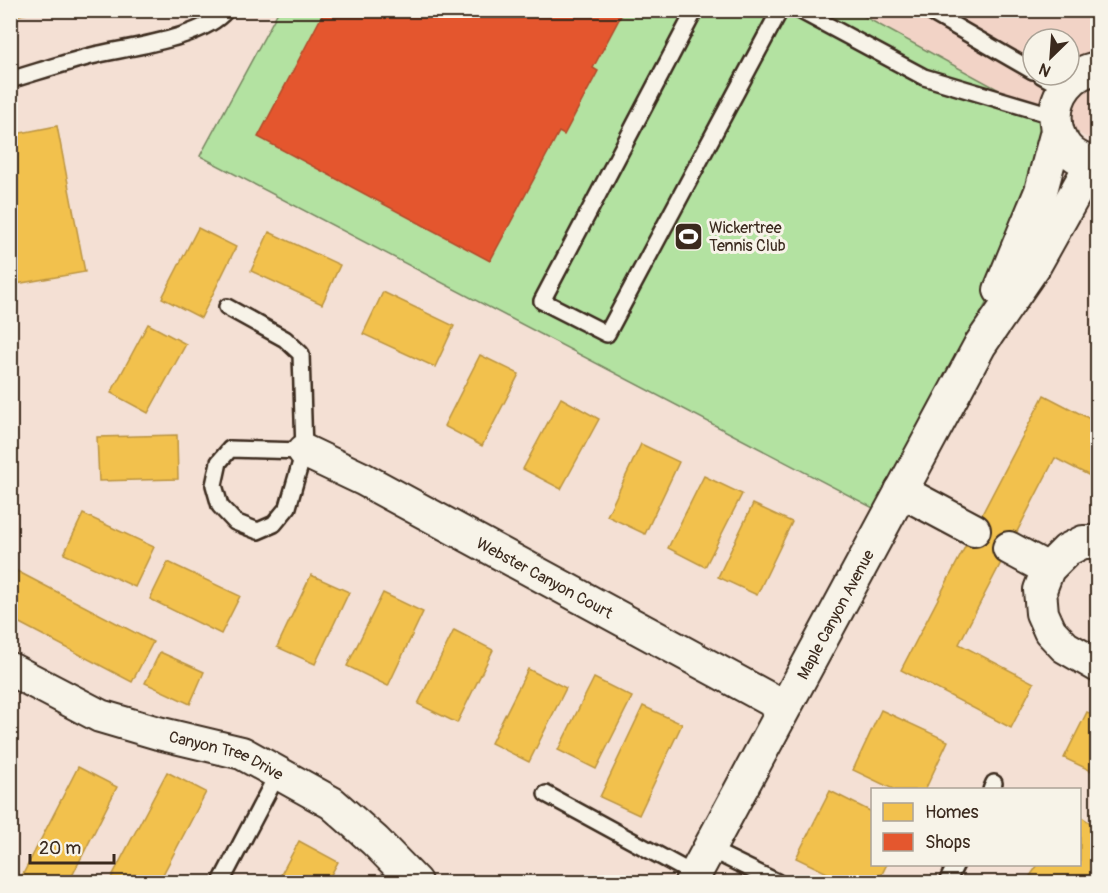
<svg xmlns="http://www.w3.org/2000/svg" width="1108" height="893" viewBox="0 0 1108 893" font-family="Pangolin,sans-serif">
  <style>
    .built { fill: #f2d3c6; fill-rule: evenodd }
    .green { fill: #b3e2a1; stroke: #778660; stroke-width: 1.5 }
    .homes { fill: #f2c14e; stroke: #bb9440; stroke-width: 1.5 }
    .shops { fill: #e4572e; stroke: #b14a29; stroke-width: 1.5 }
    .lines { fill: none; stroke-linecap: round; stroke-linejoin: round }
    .lane-casing { stroke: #3b2a1e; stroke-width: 20 }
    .street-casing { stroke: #3b2a1e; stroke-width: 36 }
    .lane { stroke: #f7f3e8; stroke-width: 15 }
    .street { stroke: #f7f3e8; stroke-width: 32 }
    .labels { text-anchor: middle; stroke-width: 6; stroke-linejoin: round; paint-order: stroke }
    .poi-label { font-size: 16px; fill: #3b2a1e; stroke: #f7f3e8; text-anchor: start }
    .street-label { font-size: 16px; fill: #3b2a1e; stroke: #f7f3e8 }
  </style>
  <rect width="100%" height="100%" fill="#f4e0d4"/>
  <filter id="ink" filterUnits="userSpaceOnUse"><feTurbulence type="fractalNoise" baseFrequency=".0167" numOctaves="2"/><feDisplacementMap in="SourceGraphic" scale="12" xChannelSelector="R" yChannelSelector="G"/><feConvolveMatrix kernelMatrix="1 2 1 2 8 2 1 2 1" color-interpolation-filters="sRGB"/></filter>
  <g filter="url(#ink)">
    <path class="built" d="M 854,11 L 1097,11 L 1097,143 L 1078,133 ZM 1033,39 L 1069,39 L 1069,75 L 1033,75 Z"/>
    <path class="green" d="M 279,10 L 854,11 L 1078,133 L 875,509 L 200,156 Z"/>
    <g class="homes">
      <path d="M 10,10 L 42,10 L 10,17 Z"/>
      <path d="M 57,126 L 85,272 L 10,285 L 10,135 Z"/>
      <path d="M 198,228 L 236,247 L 201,318 L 162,298 Z"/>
      <path d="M 269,232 L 340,265 L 322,304 L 251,271 Z"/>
      <path d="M 383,292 L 454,326 L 435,367 L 363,334 Z"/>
      <path d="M 148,324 L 186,344 L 148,413 L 111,393 Z"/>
      <path d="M 480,355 L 519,374 L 482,446 L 444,426 Z"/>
      <path d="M 1044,395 L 1098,423 L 1098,480 L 1055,458 L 959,644 L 1034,683 L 1011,728 L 901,670 Z"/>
      <path d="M 561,398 L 599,419 L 561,489 L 523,469 Z"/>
      <path d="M 177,435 L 178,479 L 99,481 L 97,437 Z"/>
      <path d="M 641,444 L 679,462 L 645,534 L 607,516 Z"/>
      <path d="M 704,476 L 742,494 L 705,567 L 668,548 Z"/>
      <path d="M 753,504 L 792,522 L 757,595 L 718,577 Z"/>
      <path d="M 83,514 L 154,547 L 135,587 L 64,554 Z"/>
      <path d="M 168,562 L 240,596 L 221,634 L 150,599 Z"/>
      <path d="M 15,570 L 153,642 L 132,682 L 10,618 L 10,579 Z"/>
      <path d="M 311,575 L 349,592 L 315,664 L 277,647 Z"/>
      <path d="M 383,593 L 423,612 L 388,686 L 347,666 Z"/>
      <path d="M 454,630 L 493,650 L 457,723 L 418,704 Z"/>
      <path d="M 160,652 L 204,672 L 190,704 L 145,683 Z"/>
      <path d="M 528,669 L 566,688 L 529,762 L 491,743 Z"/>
      <path d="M 594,678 L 632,697 L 596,769 L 558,750 Z"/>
      <path d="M 643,706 L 682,724 L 639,815 L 600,797 Z"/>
      <path d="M 881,710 L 948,741 L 925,790 L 895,790 L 853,770 Z"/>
      <path d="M 1087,712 L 1098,717 L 1098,774 L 1064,758 Z"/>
      <path d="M 78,767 L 117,787 L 69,882 L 19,882 Z"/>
      <path d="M 167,772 L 206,792 L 159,882 L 109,882 Z"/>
      <path d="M 830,791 L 872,812 L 872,864 L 887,864 L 878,882 L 846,882 L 796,858 Z"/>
      <path d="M 1080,816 L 1098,828 L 1098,882 L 1026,882 L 1037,866 L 1035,864 L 1080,864 Z"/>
      <path d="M 299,841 L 338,862 L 327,882 L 277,882 Z"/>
    </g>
    <path class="shops" d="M 325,10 L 624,10 L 593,68 L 598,71 L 564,135 L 559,132 L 490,261 L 258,137 Z"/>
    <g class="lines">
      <defs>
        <g id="lane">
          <path d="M 695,10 L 542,301 L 607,334 L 780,10"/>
          <path d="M 799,10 L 924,77 L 1055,116"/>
          <path d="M 927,10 L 1033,71"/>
          <path d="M 1041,75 L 1064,88"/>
          <path d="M 10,80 C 37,72 64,63 91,56 C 128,47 203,39 226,10"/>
          <path d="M 227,307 L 285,339 L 301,354 L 304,451 L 288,507 L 274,524 L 258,531 L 235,522 L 220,506 L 214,485 L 219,462 L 230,449 L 304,451"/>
          <path d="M 991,790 L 994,783"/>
          <path d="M 546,794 L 695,875"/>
          <path d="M 709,849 L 777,882"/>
          <path d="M 221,882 L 278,773"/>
          <path d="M 947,882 L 956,864"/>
        </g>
        <g id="street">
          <path d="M 1098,68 C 1041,77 1042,159 1098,163"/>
          <path d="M 1000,290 L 1041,191 L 1057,131"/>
          <path id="s1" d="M 304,451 L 363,479 L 784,707"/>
          <path d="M 901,491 L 974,530"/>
          <path d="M 1098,542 L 1083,542 L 1067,550 L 1048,569 L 1040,590 L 1042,613 L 1050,631 L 1065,647 L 1098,666"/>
          <path d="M 1009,548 L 1048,569"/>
          <path id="s2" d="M 10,669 L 100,716 L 158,733 L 242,753 L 332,803 L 375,841 L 415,882"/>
          <path id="s3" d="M 691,882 L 980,345 L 1035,265 L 1083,179 L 1098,170"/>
        </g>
      </defs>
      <use href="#lane" class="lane-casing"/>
      <use href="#street" class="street-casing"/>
      <use href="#lane" class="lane"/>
      <use href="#street" class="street"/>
    </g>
  </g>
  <defs>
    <symbol id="stadium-square" viewBox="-11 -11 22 22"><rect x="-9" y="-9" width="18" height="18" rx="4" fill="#3b2a1e" stroke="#f7f3e8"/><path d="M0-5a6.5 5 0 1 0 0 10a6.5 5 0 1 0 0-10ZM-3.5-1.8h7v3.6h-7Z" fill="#fff"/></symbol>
  </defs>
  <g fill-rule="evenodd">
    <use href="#stadium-square" x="672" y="220" width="33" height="33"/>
  </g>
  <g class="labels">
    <g class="poi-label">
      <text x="709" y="233">Wickertree<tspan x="709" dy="18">Tennis Club</tspan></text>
    </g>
    <g class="street-label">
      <text dy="6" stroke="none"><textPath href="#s1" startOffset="272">Webster Canyon Court</textPath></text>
      <text dy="6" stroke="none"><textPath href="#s3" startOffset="304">Maple Canyon Avenue</textPath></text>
      <text dy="6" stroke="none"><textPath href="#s2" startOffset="234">Canyon Tree Drive</textPath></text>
    </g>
  </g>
  <rect width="1108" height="893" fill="none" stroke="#f7f3e8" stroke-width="36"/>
  <rect x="18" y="18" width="1072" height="857" fill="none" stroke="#3b2a1e" stroke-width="2" filter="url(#ink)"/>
  <rect x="871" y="788" width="210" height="78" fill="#f7f3e8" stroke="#aca397" stroke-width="1.5"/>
  <rect x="883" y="803" width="30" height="18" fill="#f2c14e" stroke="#aca397" stroke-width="1.5"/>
  <text x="925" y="818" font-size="18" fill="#3b2a1e">Homes</text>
  <rect x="883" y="833" width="30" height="18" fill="#e4572e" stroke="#aca397" stroke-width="1.5"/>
  <text x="925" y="848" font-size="18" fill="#3b2a1e">Shops</text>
  <g transform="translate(1051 57) rotate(205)"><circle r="28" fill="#f7f3e8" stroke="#aca397" stroke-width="1.5"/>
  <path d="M0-4.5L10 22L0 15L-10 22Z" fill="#3b2a1e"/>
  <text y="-9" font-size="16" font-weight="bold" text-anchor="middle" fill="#3b2a1e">N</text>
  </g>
  <path d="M30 854v9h84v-9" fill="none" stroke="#3b2a1e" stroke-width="3"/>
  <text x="39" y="854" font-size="18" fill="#3b2a1e" stroke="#f7f3e8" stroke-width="4.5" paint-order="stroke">20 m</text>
</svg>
